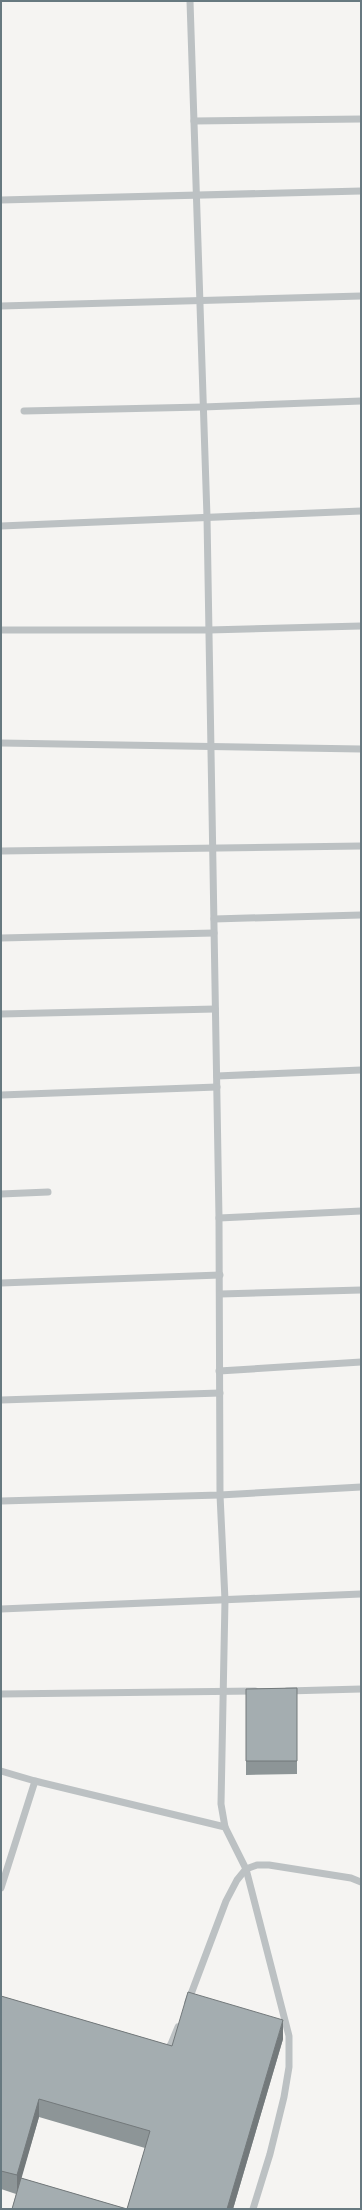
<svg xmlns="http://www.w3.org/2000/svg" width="362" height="2210" viewBox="0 0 362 2210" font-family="'Alegreya Sans',sans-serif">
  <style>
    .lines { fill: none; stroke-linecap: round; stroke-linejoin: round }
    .minor { stroke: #bcc1c3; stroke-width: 7 }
    .wall { fill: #8d9597; fill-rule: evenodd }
    .shaded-wall { fill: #73797b }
    .building { fill: #a4adb0; stroke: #73797b }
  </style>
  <rect width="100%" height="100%" fill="#f5f4f2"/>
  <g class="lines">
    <g class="minor">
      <path d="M 190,1 L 207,517 L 219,1218 L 220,1495 L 225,1600 L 221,1804 L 225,1827"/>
      <path d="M 194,121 L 361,119"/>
      <path d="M 1,200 L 361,191"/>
      <path d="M 1,306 L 361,296"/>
      <path d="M 24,411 L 203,407 L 361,401"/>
      <path d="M 1,526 L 361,511"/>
      <path d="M 1,630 L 209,630 L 361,626"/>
      <path d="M 1,743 L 361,749"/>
      <path d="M 1,851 L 361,846"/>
      <path d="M 214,919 L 361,915"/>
      <path d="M 1,938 L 214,933"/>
      <path d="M 1,1014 L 215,1009"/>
      <path d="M 217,1076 L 361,1070"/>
      <path d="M 1,1095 L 217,1087"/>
      <path d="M 1,1194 L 48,1192"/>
      <path d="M 219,1218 L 361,1211"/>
      <path d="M 1,1283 L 220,1275"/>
      <path d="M 220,1294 L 361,1290"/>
      <path d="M 219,1371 L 361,1362"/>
      <path d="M 1,1400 L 220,1393"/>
      <path d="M 1,1501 L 220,1495 L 361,1487"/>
      <path d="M 1,1609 L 361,1594"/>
      <path d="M 287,1691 L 361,1689"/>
      <path d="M 1,1694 L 255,1691"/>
      <path d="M 1,1771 L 35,1781 L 225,1827 L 246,1869 L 289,2036 L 289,2067 L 284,2097 L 270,2154 L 253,2209"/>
      <path d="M 1,1888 L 35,1781"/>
      <path d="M 188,2002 L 226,1901 L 237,1880 L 246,1869 L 257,1865 L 269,1865 L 351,1878 L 361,1882"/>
      <path d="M 165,2053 L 171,2044 L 178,2027"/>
    </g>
  </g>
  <g class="wall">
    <path d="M 297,1688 L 297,1774 L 246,1775 L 246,1689 Z"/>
    <path d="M 1,1996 L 172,2046 L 283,2039 L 233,2209 L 12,2209 L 16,2194 L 1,2189 ZM 39,2117 L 145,2148 L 127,2209 L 21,2178 Z"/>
  </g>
  <g class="shaded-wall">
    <path d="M 283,2020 L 283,2039 L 233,2209 L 227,2209 Z"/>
    <path d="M 39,2099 L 39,2117 L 17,2194 L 17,2175 Z"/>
  </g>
  <g class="building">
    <path d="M 297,1688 L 297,1761 L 246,1761 L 246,1689 Z"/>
    <path d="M 188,1992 L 283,2020 L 227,2209 L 12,2209 L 21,2178 L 127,2209 L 150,2131 L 39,2099 L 17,2175 L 1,2171 L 1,1996 L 172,2046 Z"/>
  </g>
  <rect width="362" height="2210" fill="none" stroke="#677980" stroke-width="4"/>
</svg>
